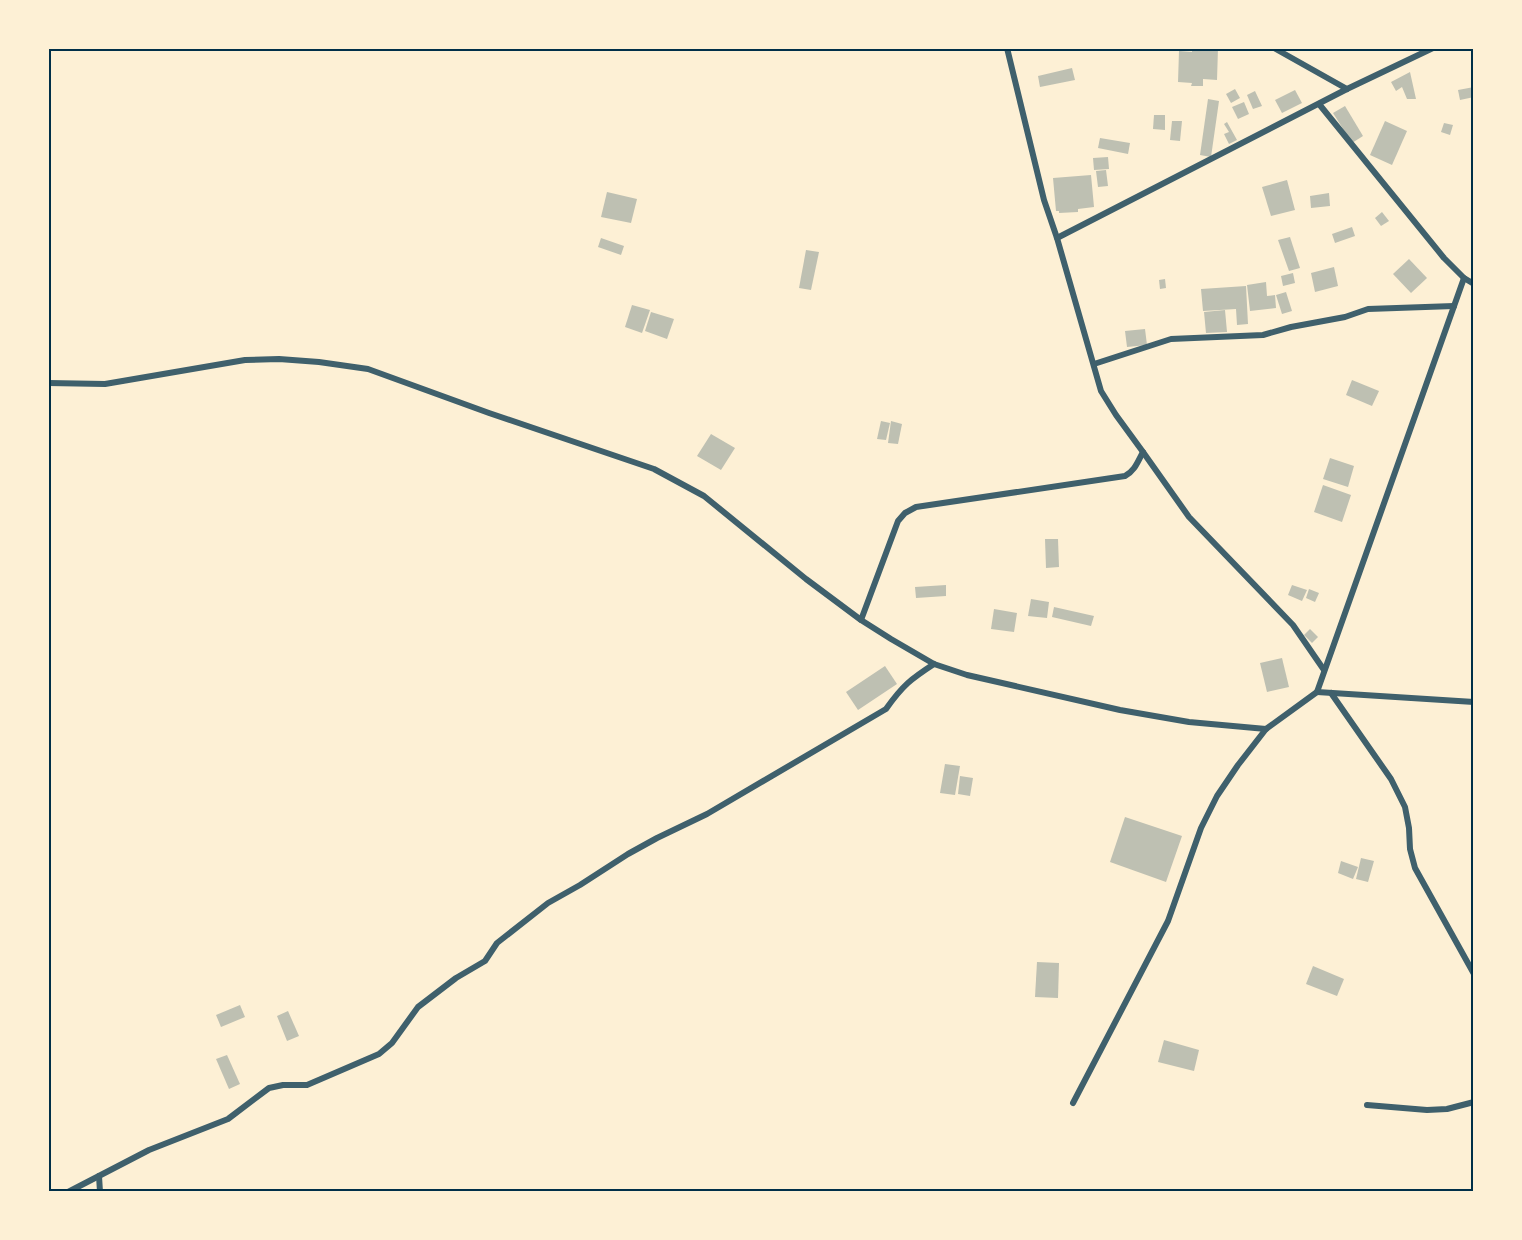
<svg xmlns="http://www.w3.org/2000/svg" width="1522" height="1240" viewBox="0 0 1522 1240" font-family="'PT Sans',sans-serif">
  <style>
    .building { fill: #bec0b2 }
    .lines { fill: none; stroke-linecap: round; stroke-linejoin: round }
    .minor { stroke: #3f606c; stroke-width: 6 }
    .neatline { fill: none; stroke: #003049; stroke-width: 2 }
  </style>
  <rect width="100%" height="100%" fill="#fdf0d5"/>
  <g class="building">
    <path d="M 1192,48 L 1218,48 L 1217,80 L 1203,79 L 1203,86 L 1191,86 L 1192,83 L 1178,82 L 1179,51 L 1192,52 Z"/>
    <path d="M 1072,68 L 1075,80 L 1040,87 L 1038,76 Z"/>
    <path d="M 1410,72 L 1416,99 L 1407,99 L 1402,87 L 1396,91 L 1391,82 Z"/>
    <path d="M 1474,87 L 1474,97 L 1460,100 L 1458,90 Z"/>
    <path d="M 1235,89 L 1240,98 L 1231,103 L 1226,94 Z"/>
    <path d="M 1295,90 L 1302,103 L 1282,113 L 1275,100 Z"/>
    <path d="M 1255,91 L 1262,106 L 1253,109 L 1247,95 Z"/>
    <path d="M 1208,99 L 1219,101 L 1211,157 L 1200,155 Z"/>
    <path d="M 1244,102 L 1249,114 L 1238,119 L 1232,107 Z"/>
    <path d="M 1345,106 L 1363,136 L 1352,143 L 1333,113 Z"/>
    <path d="M 1154,115 L 1165,115 L 1165,130 L 1153,129 Z"/>
    <path d="M 1172,121 L 1182,121 L 1180,141 L 1170,140 Z"/>
    <path d="M 1385,121 L 1407,131 L 1392,165 L 1370,155 Z"/>
    <path d="M 1227,122 L 1237,140 L 1229,144 L 1224,134 L 1229,132 L 1224,124 Z"/>
    <path d="M 1444,123 L 1453,125 L 1450,135 L 1441,132 Z"/>
    <path d="M 1100,138 L 1130,143 L 1128,154 L 1098,148 Z"/>
    <path d="M 1108,157 L 1109,169 L 1094,170 L 1093,158 Z"/>
    <path d="M 1106,170 L 1108,186 L 1098,187 L 1096,171 Z"/>
    <path d="M 1091,175 L 1094,207 L 1078,209 L 1078,212 L 1059,213 L 1059,211 L 1056,211 L 1053,178 Z"/>
    <path d="M 1287,180 L 1295,210 L 1271,216 L 1262,187 Z"/>
    <path d="M 607,192 L 637,199 L 631,223 L 601,217 Z"/>
    <path d="M 1329,193 L 1330,206 L 1311,208 L 1310,196 Z"/>
    <path d="M 1382,212 L 1389,221 L 1381,226 L 1375,218 Z"/>
    <path d="M 1352,227 L 1355,236 L 1335,243 L 1332,234 Z"/>
    <path d="M 1290,237 L 1300,268 L 1289,271 L 1278,240 Z"/>
    <path d="M 601,238 L 624,246 L 621,255 L 598,247 Z"/>
    <path d="M 806,250 L 819,252 L 811,290 L 799,288 Z"/>
    <path d="M 1409,259 L 1427,278 L 1411,293 L 1393,274 Z"/>
    <path d="M 1334,267 L 1338,286 L 1315,292 L 1311,273 Z"/>
    <path d="M 1293,273 L 1295,283 L 1283,286 L 1281,276 Z"/>
    <path d="M 1165,279 L 1166,288 L 1160,289 L 1159,280 Z"/>
    <path d="M 1266,282 L 1267,296 L 1275,295 L 1276,308 L 1250,311 L 1247,285 Z"/>
    <path d="M 1246,286 L 1248,324 L 1237,325 L 1236,309 L 1203,311 L 1201,289 Z"/>
    <path d="M 1286,292 L 1292,311 L 1282,314 L 1276,295 Z"/>
    <path d="M 632,305 L 650,310 L 642,333 L 625,327 Z"/>
    <path d="M 1225,310 L 1227,332 L 1206,333 L 1204,312 Z"/>
    <path d="M 651,312 L 674,319 L 667,339 L 645,331 Z"/>
    <path d="M 1145,329 L 1147,345 L 1127,347 L 1125,331 Z"/>
    <path d="M 1352,380 L 1379,391 L 1372,406 L 1346,395 Z"/>
    <path d="M 881,421 L 890,423 L 886,440 L 877,439 Z"/>
    <path d="M 891,421 L 902,424 L 898,444 L 888,443 Z"/>
    <path d="M 711,434 L 735,448 L 721,470 L 697,456 Z"/>
    <path d="M 1330,458 L 1354,466 L 1348,487 L 1323,479 Z"/>
    <path d="M 1323,485 L 1351,495 L 1342,522 L 1314,512 Z"/>
    <path d="M 1045,539 L 1058,539 L 1059,567 L 1046,568 Z"/>
    <path d="M 946,585 L 946,596 L 916,598 L 915,587 Z"/>
    <path d="M 1292,585 L 1307,590 L 1302,601 L 1288,595 Z"/>
    <path d="M 1309,589 L 1319,593 L 1315,602 L 1306,598 Z"/>
    <path d="M 1031,599 L 1049,602 L 1047,618 L 1028,616 Z"/>
    <path d="M 1054,607 L 1094,616 L 1091,626 L 1052,617 Z"/>
    <path d="M 994,609 L 1017,613 L 1014,632 L 991,629 Z"/>
    <path d="M 1310,629 L 1318,637 L 1312,643 L 1304,635 Z"/>
    <path d="M 1282,658 L 1289,687 L 1267,692 L 1260,663 Z"/>
    <path d="M 885,666 L 897,684 L 858,710 L 846,692 Z"/>
    <path d="M 945,764 L 960,766 L 955,795 L 940,793 Z"/>
    <path d="M 960,776 L 973,778 L 970,796 L 958,794 Z"/>
    <path d="M 1125,817 L 1182,836 L 1166,882 L 1110,862 Z"/>
    <path d="M 1361,858 L 1374,861 L 1368,882 L 1356,879 Z"/>
    <path d="M 1341,861 L 1358,867 L 1353,879 L 1338,873 Z"/>
    <path d="M 1037,962 L 1059,963 L 1058,998 L 1035,997 Z"/>
    <path d="M 1313,966 L 1344,979 L 1337,996 L 1306,984 Z"/>
    <path d="M 240,1005 L 245,1017 L 221,1027 L 216,1015 Z"/>
    <path d="M 288,1011 L 299,1036 L 287,1041 L 277,1016 Z"/>
    <path d="M 1164,1040 L 1199,1050 L 1194,1071 L 1158,1062 Z"/>
    <path d="M 227,1055 L 240,1084 L 229,1089 L 216,1059 Z"/>
  </g>
  <g class="lines">
    <g class="minor">
      <path d="M 1007,48 L 1044,200 L 1057,238 L 1101,391 L 1116,415 L 1143,452 L 1189,517 L 1293,625 L 1324,670"/>
      <path d="M 1274,48 L 1347,89"/>
      <path d="M 1319,104 L 1444,258 L 1464,278 L 1474,284"/>
      <path d="M 1057,238 L 1347,89 L 1433,48"/>
      <path d="M 1094,364 L 1171,339 L 1263,335 L 1291,327 L 1345,317 L 1368,309 L 1454,306"/>
      <path d="M 48,383 L 105,384 L 245,360 L 279,359 L 319,362 L 368,369 L 489,413 L 654,469 L 704,496 L 806,579 L 861,620 L 891,639 L 934,664 L 967,675 L 1120,710 L 1189,722 L 1266,729"/>
      <path d="M 861,620 L 898,521 L 905,513 L 916,507 L 1125,476 C 1135,471 1138,461 1143,452"/>
      <path d="M 1317,692 L 1474,702"/>
      <path d="M 1331,693 L 1391,779 L 1405,807 L 1409,828 L 1410,849 L 1415,868 L 1474,974"/>
      <path d="M 1073,1103 L 1168,921 L 1201,828 L 1217,796 L 1238,765 L 1266,729 L 1317,692 L 1464,278"/>
      <path d="M 1367,1105 L 1427,1110 L 1447,1109 L 1474,1102"/>
      <path d="M 99,1176 L 100,1192"/>
      <path d="M 68,1192 L 149,1150 L 228,1119 L 269,1088 L 283,1085 L 307,1085 L 379,1054 L 392,1043 L 418,1007 L 456,978 L 485,961 L 497,943 L 548,903 L 580,885 L 628,854 L 657,838 L 707,814 L 886,709 C 903,685 911,679 934,664"/>
    </g>
  </g>
  <rect width="1522" height="1240" fill="none" stroke="#fdf0d5" stroke-width="99"/>
  <rect x="50" y="50" width="1422" height="1140" class="neatline"/>
</svg>
